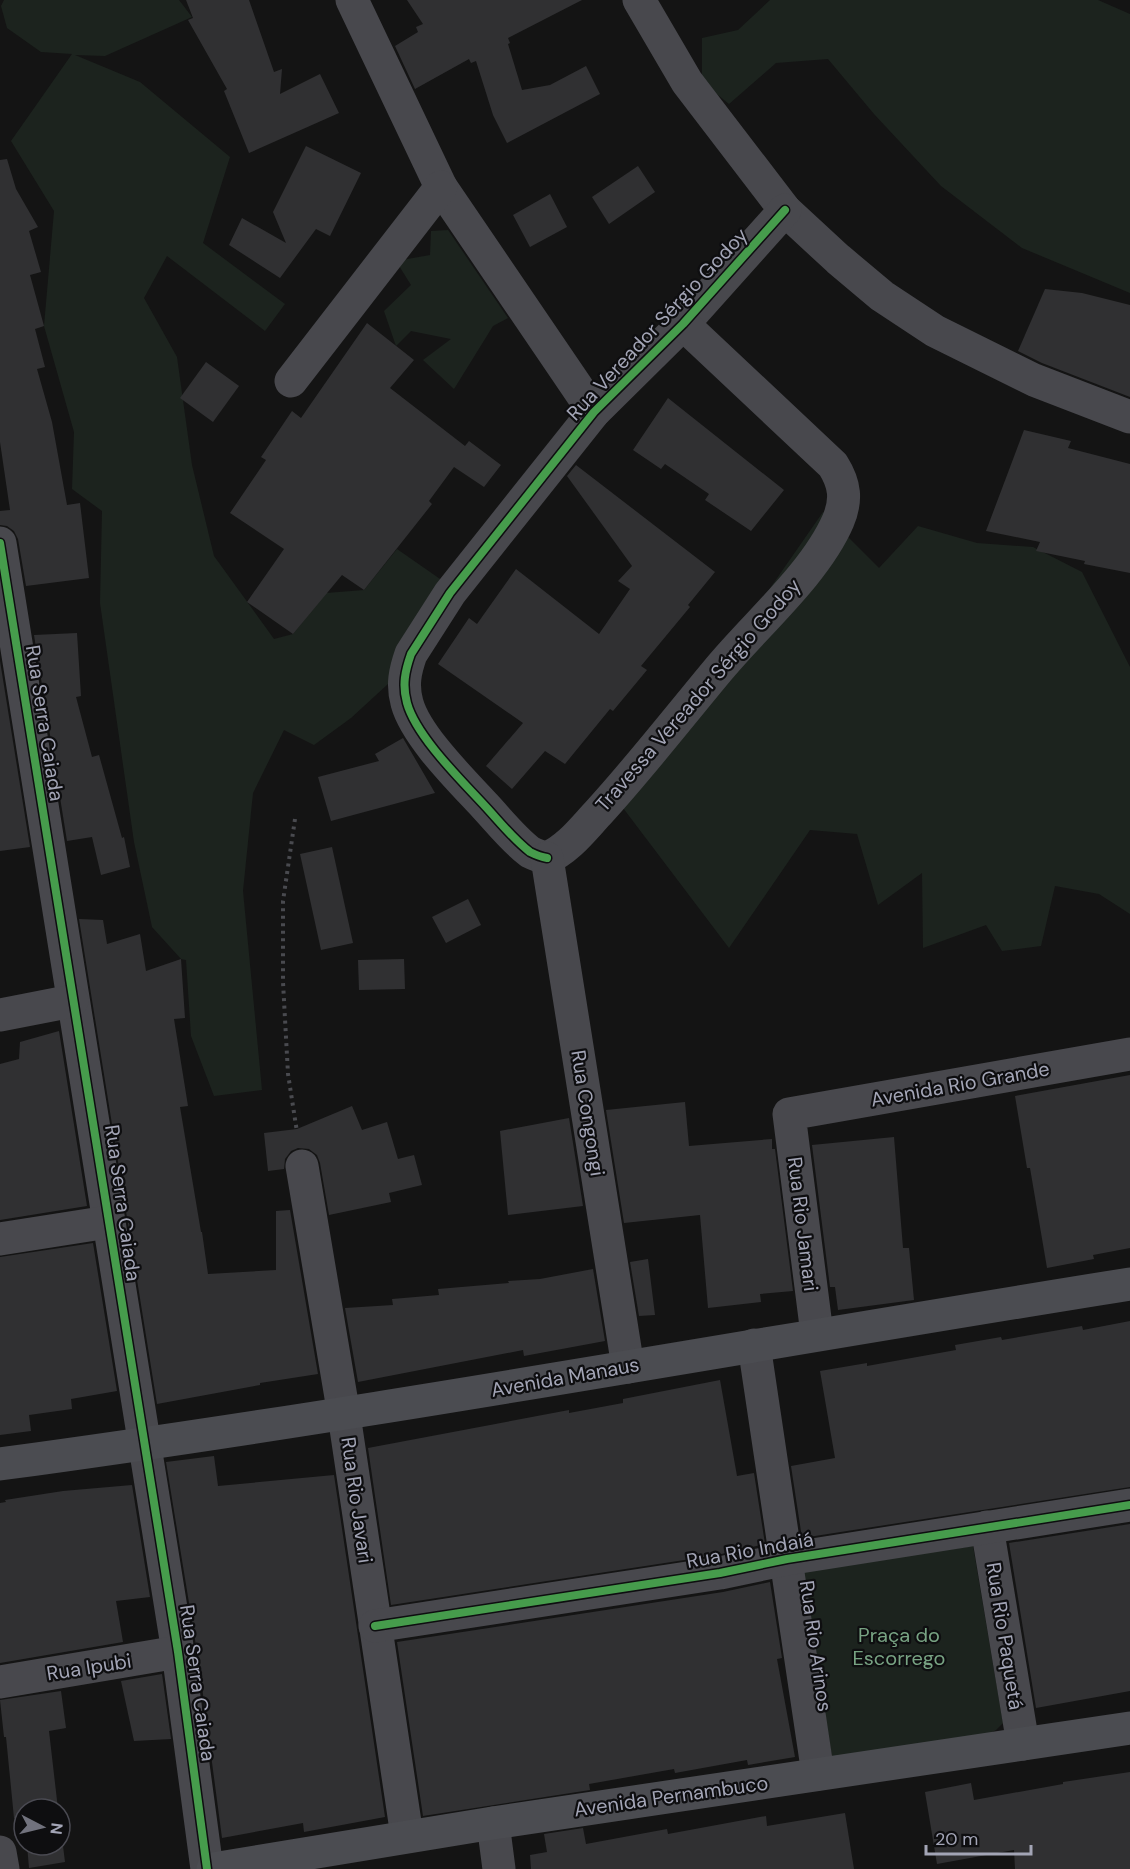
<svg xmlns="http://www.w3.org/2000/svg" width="1130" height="1869" viewBox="0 0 1130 1869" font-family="'DM Sans',sans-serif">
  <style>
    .green { fill: #1c231e }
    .building { fill: #303032 }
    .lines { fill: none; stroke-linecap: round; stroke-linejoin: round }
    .path { stroke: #494a4f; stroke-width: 4; stroke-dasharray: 3 4.5; stroke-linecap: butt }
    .minor { stroke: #48484d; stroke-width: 33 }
    .secondary { stroke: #4b4c51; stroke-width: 33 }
    .cycleway-casing { stroke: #0e0e10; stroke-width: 11 }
    .cycleway { stroke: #469c4c; stroke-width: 8 }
    .labels { text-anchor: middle; stroke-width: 4.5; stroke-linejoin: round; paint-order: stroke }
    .street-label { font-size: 20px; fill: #a3a5b6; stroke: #0e0e10 }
    .park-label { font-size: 20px; fill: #78a383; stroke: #0e0e10 }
  </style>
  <rect width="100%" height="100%" fill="#141414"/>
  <g class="green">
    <path d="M 4,0 L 179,0 L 192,17 L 105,56 L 75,55 L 140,82 L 230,157 L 203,243 L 285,304 L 265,331 L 167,256 L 144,298 L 177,357 L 192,465 L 214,556 L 274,639 L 293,634 L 326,593 L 364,590 L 397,549 L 443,581 L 388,684 L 351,718 L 314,745 L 284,730 L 253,793 L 243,891 L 262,1090 L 214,1096 L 191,1036 L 186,960 L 181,959 L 152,927 L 134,842 L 100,603 L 102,511 L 72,489 L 74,432 L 44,326 L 54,211 L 11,141 L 72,54 L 41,52 L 7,28 L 1,6 Z"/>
    <path d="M 770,0 L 1098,0 L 1130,14 L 1130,293 L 1022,248 L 941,186 L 874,114 L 828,59 L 776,63 L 729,104 L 702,82 L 702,38 L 738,30 Z"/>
    <path d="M 448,230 L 508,318 L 493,326 L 454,389 L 423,360 L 451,339 L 411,331 L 396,346 L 384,311 L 411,285 L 396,261 L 430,255 L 431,231 Z"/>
    <path d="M 823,512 L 879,568 L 918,526 L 977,543 L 1033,547 L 1082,572 L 1130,667 L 1130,914 L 1099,894 L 1055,886 L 1041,946 L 1002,951 L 986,925 L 923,948 L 922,873 L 878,905 L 857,834 L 810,830 L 729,948 L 620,804 Z"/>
    <path d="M 973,1546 L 1003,1723 L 996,1730 L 990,1733 L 832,1757 L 801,1571 Z"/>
  </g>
  <g class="building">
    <path d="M 186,0 L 249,0 L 274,72 L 282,69 L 280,94 L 320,74 L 339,113 L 249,153 L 224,91 L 227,89 L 188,20 L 193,18 Z"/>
    <path d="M 407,0 L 582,0 L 508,38 L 510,43 L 508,44 L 522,90 L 550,85 L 586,66 L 600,94 L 507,143 L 493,115 L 476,61 L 471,63 L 469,59 L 415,89 L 395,46 L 418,32 L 416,27 L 423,24 Z"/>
    <path d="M 306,146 L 361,173 L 330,236 L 316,229 L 280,278 L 229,245 L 242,218 L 286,243 L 273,212 Z"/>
    <path d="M 7,159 L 16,189 L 38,227 L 29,231 L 41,272 L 30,275 L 44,326 L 35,329 L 45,367 L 37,369 L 52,422 L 67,505 L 80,503 L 89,578 L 26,586 L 18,539 L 14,531 L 7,526 L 0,525 L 0,511 L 10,510 L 0,442 L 0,160 Z"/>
    <path d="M 638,166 L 655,192 L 609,224 L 592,197 Z"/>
    <path d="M 550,194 L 567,227 L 530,247 L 513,215 Z"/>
    <path d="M 1045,289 L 1082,293 L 1130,305 L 1130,397 L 1042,363 L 1018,351 Z"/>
    <path d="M 367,323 L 414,360 L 390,388 L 465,446 L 469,441 L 501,465 L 484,487 L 454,467 L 429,501 L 432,504 L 364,590 L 342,575 L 293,634 L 247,602 L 284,549 L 230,513 L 266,460 L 261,457 L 292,411 L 301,418 Z"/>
    <path d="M 206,362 L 239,386 L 213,422 L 180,398 Z"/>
    <path d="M 668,398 L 784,490 L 751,531 L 705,500 L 709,494 L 665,464 L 661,469 L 633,450 Z"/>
    <path d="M 1024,430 L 1071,441 L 1068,448 L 1130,464 L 1130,573 L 1084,564 L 1085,561 L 1036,551 L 1040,542 L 986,531 Z"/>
    <path d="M 576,465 L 715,572 L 688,605 L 690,607 L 641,666 L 647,670 L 613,711 L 610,709 L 565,764 L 545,751 L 512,789 L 486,766 L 523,723 L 438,664 L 469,618 L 477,624 L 516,569 L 599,634 L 630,589 L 618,581 L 632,566 L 567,476 Z"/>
    <path d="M 77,633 L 81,696 L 76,697 L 92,757 L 99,755 L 122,838 L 124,837 L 130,867 L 101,875 L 92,837 L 67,841 L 34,635 Z"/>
    <path d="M 0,661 L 30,847 L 0,851 Z"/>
    <path d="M 403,738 L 435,793 L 331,821 L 318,777 L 379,761 L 375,754 Z"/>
    <path d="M 332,847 L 353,943 L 321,950 L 300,854 Z"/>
    <path d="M 468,899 L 481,925 L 446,943 L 432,917 Z"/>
    <path d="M 79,919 L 103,920 L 107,944 L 140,934 L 146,971 L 181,959 L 185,1018 L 174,1019 L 188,1106 L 180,1107 L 201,1232 L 202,1232 L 208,1274 L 276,1270 L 276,1211 L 290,1210 L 318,1374 L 260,1383 L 260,1385 L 157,1404 Z"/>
    <path d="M 404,959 L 405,989 L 359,990 L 358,960 Z"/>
    <path d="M 59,1031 L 87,1206 L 0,1220 L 0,1064 L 19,1059 L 20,1042 Z"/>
    <path d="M 1130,1075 L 1130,1248 L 1093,1255 L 1094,1259 L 1047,1268 L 1030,1168 L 1027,1168 L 1015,1096 Z"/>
    <path d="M 685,1102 L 689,1146 L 772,1139 L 772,1149 L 775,1149 L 793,1291 L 760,1294 L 761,1302 L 708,1308 L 700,1215 L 624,1223 L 606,1110 Z"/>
    <path d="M 352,1106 L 362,1130 L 387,1122 L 398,1159 L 414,1155 L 422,1185 L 389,1193 L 391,1202 L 329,1215 L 320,1163 L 317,1155 L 309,1149 L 298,1148 L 291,1151 L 285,1159 L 284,1169 L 268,1171 L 264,1133 L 297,1129 Z"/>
    <path d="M 569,1118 L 583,1206 L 508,1215 L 500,1131 Z"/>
    <path d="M 894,1137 L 903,1248 L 909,1248 L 914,1300 L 838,1310 L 835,1287 L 830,1287 L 812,1145 Z"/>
    <path d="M 93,1243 L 117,1391 L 71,1399 L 72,1409 L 29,1415 L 31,1431 L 0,1435 L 0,1257 Z"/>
    <path d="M 648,1259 L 655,1315 L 639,1316 L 630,1262 Z"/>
    <path d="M 593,1269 L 605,1341 L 524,1356 L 523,1350 L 358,1382 L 345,1308 L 393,1305 L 392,1299 L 439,1295 L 438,1289 L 509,1283 L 508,1281 L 540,1279 Z"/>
    <path d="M 1130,1321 L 1130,1487 L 802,1538 L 791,1466 L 835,1458 L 820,1371 L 867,1363 L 867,1366 L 956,1350 L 955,1345 L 1001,1337 L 1002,1340 L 1082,1326 L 1083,1330 Z"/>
    <path d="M 720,1380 L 737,1476 L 754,1473 L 765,1544 L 717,1555 L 391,1605 L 368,1448 L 569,1410 L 569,1413 L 623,1403 L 623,1399 Z"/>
    <path d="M 214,1456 L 218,1486 L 334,1475 L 385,1817 L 304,1832 L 303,1823 L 222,1838 L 199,1664 L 166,1462 Z"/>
    <path d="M 132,1485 L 150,1597 L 116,1601 L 123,1642 L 0,1663 L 0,1503 L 6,1502 L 5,1500 L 63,1491 Z"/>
    <path d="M 1130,1524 L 1130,1691 L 1036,1708 L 1009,1543 Z"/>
    <path d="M 770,1582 L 782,1658 L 777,1659 L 795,1757 L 748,1765 L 747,1760 L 675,1773 L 674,1769 L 589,1784 L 590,1790 L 423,1816 L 397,1642 L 723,1592 Z"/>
    <path d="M 162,1674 L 171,1739 L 134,1741 L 121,1681 Z"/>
    <path d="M 61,1691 L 66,1728 L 49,1731 L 58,1809 L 24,1809 L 24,1818 L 14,1818 L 6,1737 L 4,1737 L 0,1700 Z"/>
    <path d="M 1130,1772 L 1130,1869 L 1015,1869 L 1014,1850 L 937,1864 L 925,1792 L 971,1783 L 974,1800 L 1063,1784 L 1063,1782 Z"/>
    <path d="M 845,1813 L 854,1869 L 531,1869 L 530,1855 L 547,1852 L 544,1834 L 583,1828 L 586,1844 L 667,1829 L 668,1834 L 766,1816 L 767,1826 Z"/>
    <path d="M 60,1822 L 65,1862 L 29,1868 L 27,1845 L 60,1845 Z"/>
  </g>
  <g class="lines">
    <path class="path" d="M 295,819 L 283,901 L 283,982 L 288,1074 L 297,1132"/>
    <g class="minor">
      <path d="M 352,0 L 441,187 L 594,412"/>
      <path d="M 639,0 L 687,82 L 785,210 L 838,259 L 882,296 L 935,331 L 1034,380 L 1130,417"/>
      <path d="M 291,381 L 441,187"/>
      <path d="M 0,543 L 178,1652 L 207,1869"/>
      <path d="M 547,858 C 541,857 536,855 530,852 C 513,839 499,821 485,806 C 461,780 416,736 407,703 C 402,685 405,671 411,654 L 450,593 L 594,412 L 683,324 L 785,210"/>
      <path d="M 547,858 C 568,849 583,829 598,813 C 640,767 678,718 718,670 C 755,625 815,574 838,521 C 847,500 845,484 833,465 L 683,324"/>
      <path d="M 547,858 L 628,1367"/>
      <path d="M 0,1015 L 72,1001"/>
      <path d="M 302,1166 L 344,1415 L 407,1836"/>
      <path d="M 0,1239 L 108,1222"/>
      <path d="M 817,1334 L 789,1114 L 1130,1054"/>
      <path d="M 754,1345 L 818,1774"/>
      <path d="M 987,1527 L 1023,1744"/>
      <path d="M 375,1626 L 720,1573 L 787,1559 L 1130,1505"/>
      <path d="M 0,1682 L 178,1652"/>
      <path d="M 493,1823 L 499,1869"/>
      <path d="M 0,1852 L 3,1869"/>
    </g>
    <g class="secondary">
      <path d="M 0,1464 C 378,1413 753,1344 1130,1284"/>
      <path d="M 213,1869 L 493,1823 L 1130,1728"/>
    </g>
    <defs>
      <g id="cycleway">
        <path d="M 0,543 L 178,1652 L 207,1869"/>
        <path d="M 547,858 C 541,857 536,855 530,852 C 513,839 499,821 485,806 C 461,780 416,736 407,703 C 402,685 405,671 411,654 L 450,593 L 594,412 L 683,324 L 785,210"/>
        <path d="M 375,1626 L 720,1573 L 787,1559 L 1130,1505"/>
      </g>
    </defs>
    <use href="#cycleway" class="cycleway-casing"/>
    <use href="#cycleway" class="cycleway"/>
  </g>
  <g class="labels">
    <g class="street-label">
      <text transform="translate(657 324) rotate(-47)" y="7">Rua Vereador Sérgio Godoy</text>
      <text transform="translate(698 695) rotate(-49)" y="7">Travessa Vereador Sérgio Godoy</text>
      <text transform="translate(45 723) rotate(81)" y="7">Rua Serra Caiada</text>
      <text transform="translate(960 1084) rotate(-10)" y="7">Avenida Rio Grande</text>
      <text transform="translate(588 1113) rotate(81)" y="7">Rua Congongi</text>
      <text transform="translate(123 1203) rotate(82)" y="7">Rua Serra Caiada</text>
      <text transform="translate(803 1224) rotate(83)" y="7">Rua Rio Jamari</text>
      <text transform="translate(565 1377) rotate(-10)" y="7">Avenida Manaus</text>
      <text transform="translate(357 1500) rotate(82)" y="7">Rua Rio Javari</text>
      <text transform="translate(750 1550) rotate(-10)" y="7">Rua Rio Indaiá</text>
      <text transform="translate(1005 1636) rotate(81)" y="7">Rua Rio Paquetá</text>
      <text transform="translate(816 1646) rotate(82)" y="7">Rua Rio Arinos</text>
      <text transform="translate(89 1667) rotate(-9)" y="7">Rua Ipubi</text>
      <text transform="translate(198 1683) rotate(82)" y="7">Rua Serra Caiada</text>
      <text transform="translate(671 1796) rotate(-8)" y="7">Avenida Pernambuco</text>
    </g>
    <g class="park-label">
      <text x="899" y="1642">Praça do<tspan x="899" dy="23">Escorrego</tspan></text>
    </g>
  </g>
  <g transform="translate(42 1827) rotate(97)"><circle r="28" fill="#0e0e10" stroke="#4a4a52" stroke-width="1.5"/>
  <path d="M0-4.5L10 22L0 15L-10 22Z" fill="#71727d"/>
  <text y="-9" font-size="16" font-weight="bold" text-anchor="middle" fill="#a3a5b6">N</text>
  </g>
  <path d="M926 1845v9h105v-9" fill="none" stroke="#a3a5b6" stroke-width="3"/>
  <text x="935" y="1845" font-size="18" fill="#a3a5b6" stroke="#0e0e10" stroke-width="4.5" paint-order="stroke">20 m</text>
</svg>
